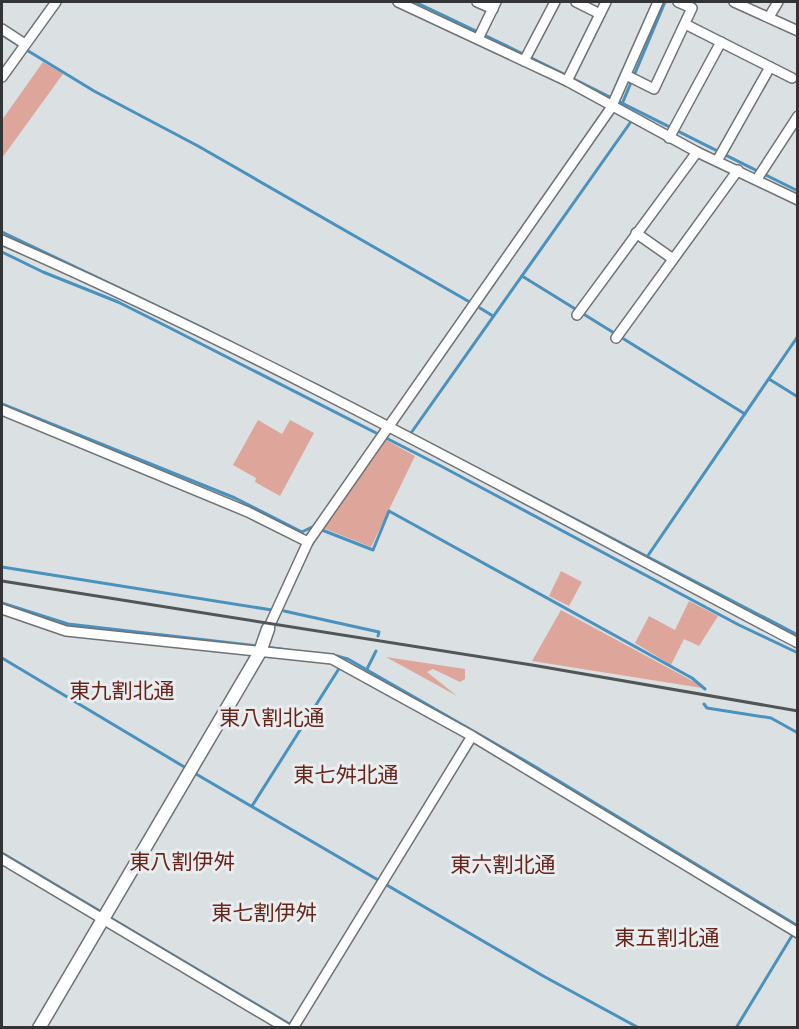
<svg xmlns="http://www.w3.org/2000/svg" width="799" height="1029" viewBox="0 0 799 1029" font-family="'Varela Round','Noto Sans JP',sans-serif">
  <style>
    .green { fill: #dea69b }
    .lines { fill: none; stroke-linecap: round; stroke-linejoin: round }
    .stream { stroke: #4a92bd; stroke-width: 3 }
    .minor-casing { stroke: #6e7275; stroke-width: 12 }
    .tertiary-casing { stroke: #6e7275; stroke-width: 15 }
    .minor { stroke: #fff; stroke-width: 9 }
    .tertiary { stroke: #fff; stroke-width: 12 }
    .rail { stroke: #525556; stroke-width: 3 }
    .labels { text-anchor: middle; stroke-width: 6; stroke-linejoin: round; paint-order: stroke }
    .neighbourhood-label { font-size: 21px; fill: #682419; stroke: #e8edf0 }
  </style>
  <rect width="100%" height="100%" fill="#dbe0e3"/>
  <g class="green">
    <path d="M 43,62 L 63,74 L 2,158 L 2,120 Z"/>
    <path d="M 258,420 L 282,434 L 290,420 L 314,433 L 280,496 L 255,482 L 256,478 L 233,465 Z"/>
    <path d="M 386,440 L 415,456 L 371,547 L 323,528 Z"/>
    <path d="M 561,571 L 582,582 L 569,606 L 549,596 Z"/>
    <path d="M 689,601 L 718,616 L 699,646 L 684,639 L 671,665 L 635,643 L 649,616 L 675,630 Z"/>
    <path d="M 561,610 L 700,685 L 702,688 L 532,661 Z"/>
    <path d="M 386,657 L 465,669 L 465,679 L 460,682 L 433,669 L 427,672 L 457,696 Z"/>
  </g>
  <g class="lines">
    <g class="stream">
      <path d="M 415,2 C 544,62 670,128 798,191"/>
      <path d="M 2,35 L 94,91 L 198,146 L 468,301"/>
      <path d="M 622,104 L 665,2"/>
      <path d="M 2,232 L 207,330"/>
      <path d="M 2,252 L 43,272 L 118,302 L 166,326 L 439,465 L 739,625 L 798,653"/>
      <path d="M 522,276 L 745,414"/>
      <path d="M 480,308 L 493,316"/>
      <path d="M 769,379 L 798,397"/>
      <path d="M 315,384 L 798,635"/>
      <path d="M 2,404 L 235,498 L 302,532 L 312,527"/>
      <path d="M 411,433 L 630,123"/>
      <path d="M 322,530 L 373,550 L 389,511 L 692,678 L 705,689"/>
      <path d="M 647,557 L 798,336"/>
      <path d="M 2,567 L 272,610"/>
      <path d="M 2,603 L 68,624 L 258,646"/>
      <path d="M 284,611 L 379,632 L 378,636"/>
      <path d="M 265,647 L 288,650"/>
      <path d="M 333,655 L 348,659 L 534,766 L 798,926"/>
      <path d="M 2,658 L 186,768"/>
      <path d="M 367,669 L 376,651"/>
      <path d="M 704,704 L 707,708 L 771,718 L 798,733"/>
      <path d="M 196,774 L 545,977 L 639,1028"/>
      <path d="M 252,806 L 340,667"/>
      <path d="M 2,853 L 103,913"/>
      <path d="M 109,917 L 291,1025"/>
      <path d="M 736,1028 L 793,934"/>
    </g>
    <defs>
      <g id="minor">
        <path d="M 398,2 L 567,81 L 697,152 L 798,200"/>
        <path d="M 477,2 L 493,9"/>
        <path d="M 576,2 L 600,14"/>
        <path d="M 734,2 L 798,31"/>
        <path d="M 769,17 L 778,2"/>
        <path d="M 685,24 L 792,78"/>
        <path d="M 2,29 L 25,44"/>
        <path d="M 478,39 L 496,2"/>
        <path d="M 524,61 L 555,2"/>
        <path d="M 626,75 L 654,89 L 692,8 L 678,2"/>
        <path d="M 2,77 L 56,2"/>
        <path d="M 567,81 L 606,2"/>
        <path d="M 669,138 L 721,42"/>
        <path d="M 717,161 L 770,67"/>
        <path d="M 757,179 L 798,116"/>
        <path d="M 636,233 L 673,259"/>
        <path d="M 2,240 C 274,359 535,505 798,643"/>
        <path d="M 577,315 L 697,152"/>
        <path d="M 616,338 L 738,170"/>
        <path d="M 2,410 L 248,512 L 308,542"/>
        <path d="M 2,609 L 66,631 L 332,659 L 472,736 L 798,933"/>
        <path d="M 268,629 L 308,542 L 611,108 L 658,2"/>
        <path d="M 2,859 L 286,1028"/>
        <path d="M 293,1028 L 472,736"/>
      </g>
      <path id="tertiary" d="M 39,1028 L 260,652 L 268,629"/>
    </defs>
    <use href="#minor" class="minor-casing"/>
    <use href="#tertiary" class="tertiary-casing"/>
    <use href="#minor" class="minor"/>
    <use href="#tertiary" class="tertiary"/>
    <path class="rail" d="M 2,581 L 532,665 L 798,711"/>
  </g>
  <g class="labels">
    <g class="neighbourhood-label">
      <text x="122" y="698">東九割北通</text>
      <text x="272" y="725">東八割北通</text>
      <text x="346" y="782">東七舛北通</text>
      <text x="182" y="869">東八割伊舛</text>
      <text x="503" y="872">東六割北通</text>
      <text x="264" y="920">東七割伊舛</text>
      <text x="667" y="945">東五割北通</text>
    </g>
  </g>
  <rect width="799" height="1029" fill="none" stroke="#323435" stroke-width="6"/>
</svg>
